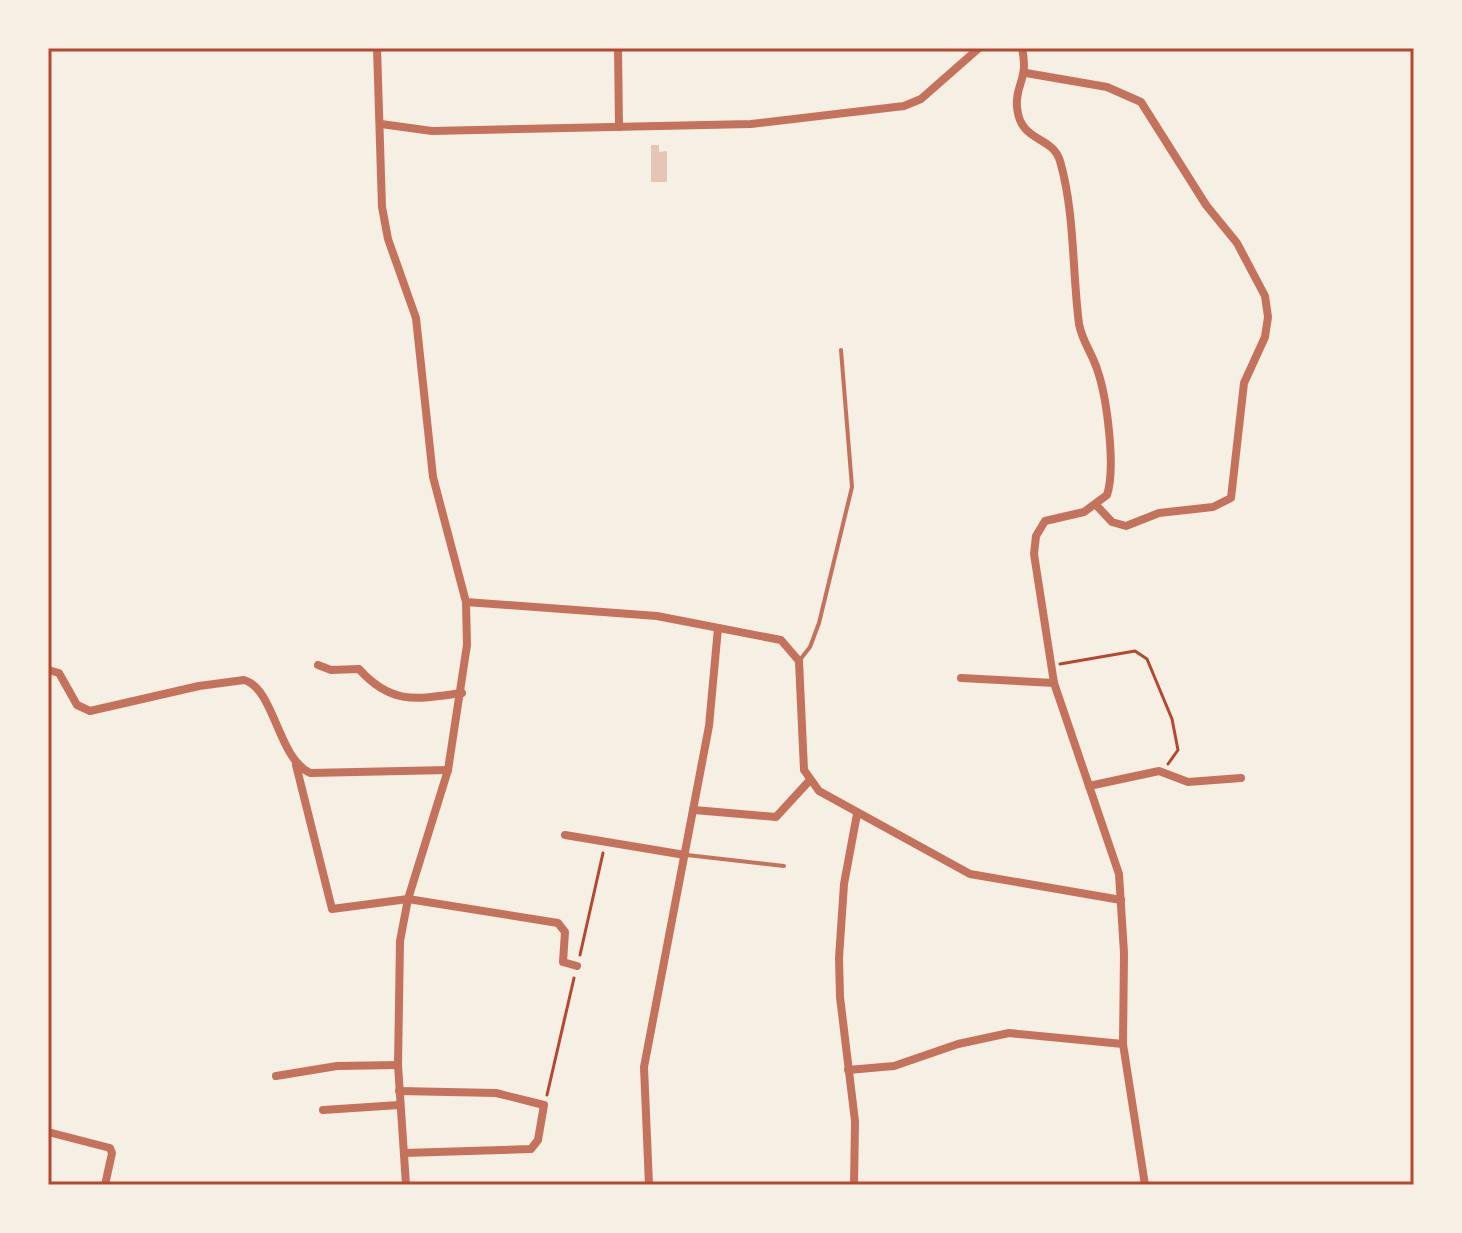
<svg xmlns="http://www.w3.org/2000/svg" width="1462" height="1233" viewBox="0 0 1462 1233" font-family="Figtree,sans-serif">
  <style>
    .building { fill: #e6c5b7 }
    .lines { fill: none; stroke-linecap: round; stroke-linejoin: round }
    .path { stroke: #b5482f; stroke-width: 3 }
    .service { stroke: #c5725c; stroke-width: 4 }
    .minor { stroke: #c5725c; stroke-width: 8 }
    .neatline { fill: none; stroke: #b5482f; stroke-width: 3 }
  </style>
  <rect width="100%" height="100%" fill="#f6efe4"/>
  <path class="building" d="M 651,145 L 659,145 L 659,152 L 667,151 L 667,182 L 651,182 Z"/>
  <g class="lines">
    <g class="path">
      <path d="M 1060,664 L 1135,651 L 1147,659 L 1172,719 L 1178,750 L 1168,764"/>
      <path d="M 580,955 L 603,853"/>
      <path d="M 547,1095 L 574,978"/>
    </g>
    <g class="service">
      <path d="M 799,661 L 810,647 L 819,623 L 852,487 L 841,350"/>
      <path d="M 687,855 L 784,866"/>
    </g>
    <g class="minor">
      <path d="M 377,48 L 382,207 L 388,239 L 416,318 L 433,477 L 466,602 L 467,645 L 448,770 L 408,899 L 400,941 L 398,1065 L 406,1185"/>
      <path d="M 618,48 L 619,127"/>
      <path d="M 1022,48 C 1029,80 1015,84 1017,107 C 1020,143 1052,135 1060,161 C 1075,213 1072,270 1079,324 C 1082,341 1092,353 1097,369 C 1107,397 1116,468 1107,495 L 1084,512 L 1045,521 L 1036,536 L 1034,554 L 1054,683 L 1119,874 L 1124,953 L 1123,1044 L 1145,1185"/>
      <path d="M 1026,73 L 1107,87 L 1141,102 L 1206,205 L 1237,243 L 1265,296 L 1268,317 L 1265,337 L 1244,383 L 1231,498 L 1213,507 L 1159,513 L 1126,526 L 1112,522 L 1097,506"/>
      <path d="M 381,124 L 432,131 L 751,124 L 904,106 L 921,99 L 979,48"/>
      <path d="M 466,602 L 657,616 L 781,640 L 799,661 L 804,770 L 819,791 L 970,874 L 1121,900"/>
      <path d="M 318,665 L 331,670 L 359,669 C 392,706 418,699 462,693"/>
      <path d="M 48,670 L 59,673 L 77,705 L 90,711 L 199,686 L 244,680 C 275,689 277,757 310,773 L 448,770"/>
      <path d="M 961,678 L 1054,683"/>
      <path d="M 296,765 L 332,909 L 408,899 L 558,923 L 565,932 L 563,962 L 577,966"/>
      <path d="M 1089,786 L 1159,771 L 1188,782 L 1241,778"/>
      <path d="M 694,810 L 776,817 L 810,780"/>
      <path d="M 565,835 L 685,855"/>
      <path d="M 848,1070 L 894,1066 L 958,1044 L 1009,1033 L 1123,1044"/>
      <path d="M 276,1076 L 337,1066 L 398,1065"/>
      <path d="M 399,1091 L 496,1093 L 544,1105 L 538,1140 L 531,1149 L 404,1153"/>
      <path d="M 323,1110 L 399,1105"/>
      <path d="M 48,1132 L 110,1148 L 112,1153 L 105,1185"/>
      <path d="M 649,1185 L 644,1067 L 709,726 L 718,628"/>
      <path d="M 854,1185 L 855,1121 L 840,997 L 839,958 L 844,884 L 857,814"/>
    </g>
  </g>
  <rect width="1462" height="1233" fill="none" stroke="#f6efe4" stroke-width="100"/>
  <rect x="50" y="50" width="1362" height="1133" class="neatline"/>
</svg>
